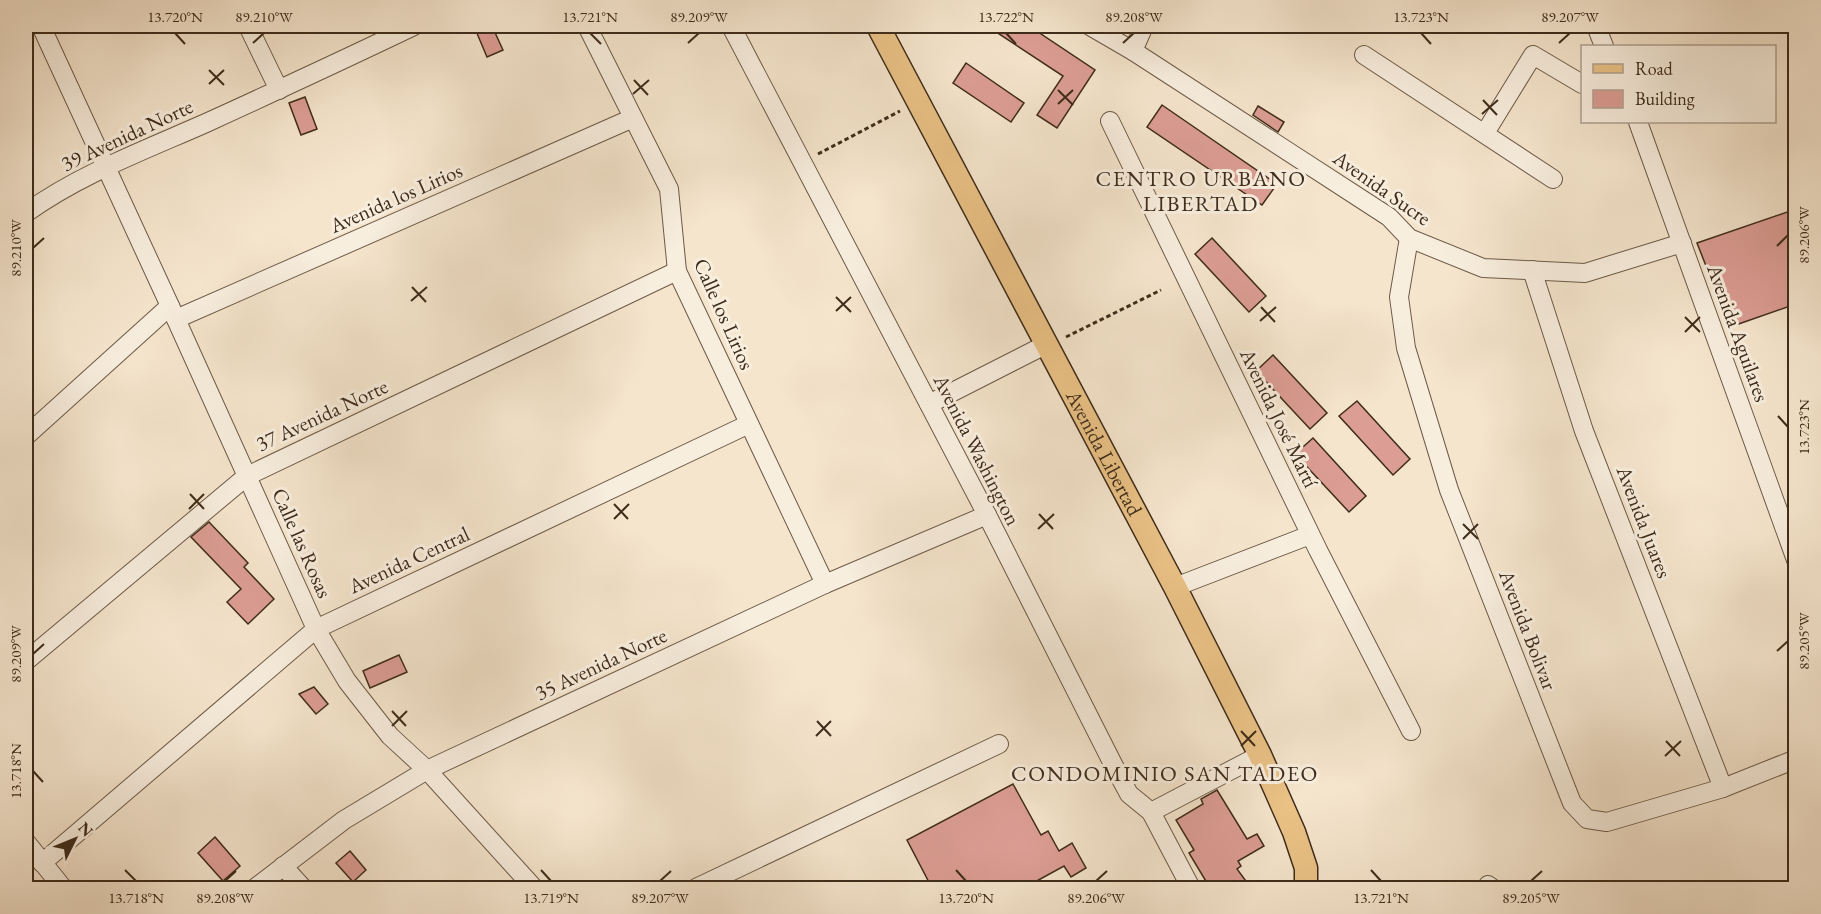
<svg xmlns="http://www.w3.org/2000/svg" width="1821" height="914" viewBox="0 0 1821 914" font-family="'EB Garamond',serif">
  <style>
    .building { fill: #dc9d94; stroke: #3e2c1a; stroke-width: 1.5 }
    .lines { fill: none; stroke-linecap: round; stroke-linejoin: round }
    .minor-casing { stroke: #6c5a47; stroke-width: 20 }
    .major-casing { stroke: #3e2c1a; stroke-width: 25 }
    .path { stroke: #3e2c1a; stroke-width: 3; stroke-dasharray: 4.5 3; stroke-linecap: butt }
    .minor { stroke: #f8eede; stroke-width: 18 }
    .major { stroke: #eac286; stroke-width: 22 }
    .ticks { fill: none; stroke: #3e2c1a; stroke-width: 2 }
    .labels { text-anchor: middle; stroke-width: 6; stroke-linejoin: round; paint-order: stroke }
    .street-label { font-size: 21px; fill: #3e2c1a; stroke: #f8eede }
    .neighbourhood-label { font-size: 22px; letter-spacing: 1.5px; fill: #3e2c1a; stroke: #f8eede }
    .neatline { fill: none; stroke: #3e2c1a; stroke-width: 2 }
    .ticks-label { font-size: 15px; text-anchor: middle; fill: #3e2c1a }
  </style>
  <rect width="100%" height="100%" fill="#f5e5cd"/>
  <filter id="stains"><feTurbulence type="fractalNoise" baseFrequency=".00333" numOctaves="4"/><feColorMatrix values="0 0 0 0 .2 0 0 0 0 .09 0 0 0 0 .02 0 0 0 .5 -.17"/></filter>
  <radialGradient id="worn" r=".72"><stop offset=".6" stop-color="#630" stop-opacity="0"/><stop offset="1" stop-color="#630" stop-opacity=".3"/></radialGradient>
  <g class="building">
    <path d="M 489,26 L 492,26 L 503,50 L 487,57 L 476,31 Z"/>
    <path d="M 987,26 L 1029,26 L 1095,70 L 1057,128 L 1037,115 L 1063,76 Z"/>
    <path d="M 966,63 L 1024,103 L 1011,122 L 953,83 Z"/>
    <path d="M 305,97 L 317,129 L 301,135 L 289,103 Z"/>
    <path d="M 1162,105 L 1277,184 L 1262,205 L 1147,127 Z"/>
    <path d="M 1258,106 L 1284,122 L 1278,132 L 1253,115 Z"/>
    <path d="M 1796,209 L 1796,304 L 1730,327 L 1697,243 Z"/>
    <path d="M 1212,238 L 1266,296 L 1249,312 L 1195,254 Z"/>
    <path d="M 1273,355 L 1327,413 L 1310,429 L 1256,371 Z"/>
    <path d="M 1357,401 L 1410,459 L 1393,475 L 1339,416 Z"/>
    <path d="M 1313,438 L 1366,496 L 1349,512 L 1295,454 Z"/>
    <path d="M 209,522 L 248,563 L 244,567 L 274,599 L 248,624 L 227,602 L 241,589 L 191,537 Z"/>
    <path d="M 399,655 L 407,672 L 370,688 L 363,671 Z"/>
    <path d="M 314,687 L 328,704 L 316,714 L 299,694 Z"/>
    <path d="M 1013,784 L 1041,835 L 1048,831 L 1059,851 L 1072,843 L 1086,868 L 1071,877 L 1064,866 L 1024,888 L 932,888 L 907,840 Z"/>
    <path d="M 1217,790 L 1247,839 L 1257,834 L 1264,846 L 1238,861 L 1241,866 L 1237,869 L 1251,888 L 1210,888 L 1189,853 L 1194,850 L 1176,820 L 1203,804 L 1201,799 Z"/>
    <path d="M 215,837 L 240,866 L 223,881 L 198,853 Z"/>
    <path d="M 350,851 L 366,870 L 353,882 L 336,863 Z"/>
  </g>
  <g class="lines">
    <defs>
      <g id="minor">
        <path d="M 41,26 L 170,306 L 316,629 L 347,681 L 390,736 L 427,770 L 534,888"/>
        <path d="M 248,26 L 279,90"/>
        <path d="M 587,26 L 669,189 L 677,271 L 825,584"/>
        <path d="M 731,26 L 987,515 L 1115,768 L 1129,794 L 1151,812 L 1191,888"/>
        <path d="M 1090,26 L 1133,51 L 1389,217 L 1409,238 L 1483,268 L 1585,273 L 1682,243"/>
        <path d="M 1596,26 L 1604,46"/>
        <path d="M 1133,51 L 1144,26"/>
        <path d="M 1364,55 L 1553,179"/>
        <path d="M 1110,121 L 1318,550 L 1411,731"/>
        <path d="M 1638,122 L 1796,560"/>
        <path d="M 1485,133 L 1533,55 L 1582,84"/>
        <path d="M 26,213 C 80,174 145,150 206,123 C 276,91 345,59 414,26"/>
        <path d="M 1409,238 L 1399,297 L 1406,348 L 1449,490 L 1572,803 L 1587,819 L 1607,822 L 1723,788 L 1796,759"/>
        <path d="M 1532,270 L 1584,431 L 1723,788"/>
        <path d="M 176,319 L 633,118"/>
        <path d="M 929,404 L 1047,344"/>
        <path d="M 26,436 L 170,306"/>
        <path d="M 1175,587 L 1310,535"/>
        <path d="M 26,661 L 247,476 L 677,271"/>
        <path d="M 1151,812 L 1260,755"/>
        <path d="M 26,842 L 63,888"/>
        <path d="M 42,863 L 316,629 L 749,424"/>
        <path d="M 283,866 L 303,888"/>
        <path d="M 1488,885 L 1492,888"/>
        <path d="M 255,888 L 344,820 L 427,770 L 825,584 L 987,515"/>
        <path d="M 696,888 L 999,744"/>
      </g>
      <g id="major">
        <path id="s1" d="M 878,26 L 1175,587 L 1260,755 L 1294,832 L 1306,868 L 1306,888"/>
      </g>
    </defs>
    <use href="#minor" class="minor-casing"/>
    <use href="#major" class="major-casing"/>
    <g class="path">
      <path d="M 818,154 L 900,111"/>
      <path d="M 1066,337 L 1161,290"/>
    </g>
    <use href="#minor" class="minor"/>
    <use href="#major" class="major"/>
  </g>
  <path class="ticks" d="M 175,33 L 185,44M 590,33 L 601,44M 1006,33 L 1016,44M 1421,33 L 1431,44M 253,43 L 264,33M 688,43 L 699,33M 1123,43 L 1134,33M 1559,43 L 1570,33M 209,70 L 224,85M 634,80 L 648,95M 209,84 L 224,70M 1058,90 L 1073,105M 633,94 L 649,80M 1483,100 L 1497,115M 1058,104 L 1073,90M 1482,114 L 1498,100M 1777,246 L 1788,235M 33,248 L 44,238M 412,287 L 426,302M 836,297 L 851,312M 411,301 L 427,287M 1261,307 L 1275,322M 836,311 L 851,297M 1685,317 L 1700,332M 1260,321 L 1276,307M 1685,332 L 1700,317M 1778,416 L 1788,427M 190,494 L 204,509M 614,504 L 628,519M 189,509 L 204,494M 1039,514 L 1053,529M 614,519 L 629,504M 1463,524 L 1478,539M 1038,529 L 1054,514M 1463,539 L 1478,524M 1777,651 L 1788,641M 33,654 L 44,644M 392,711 L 406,726M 817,721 L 831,736M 392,726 L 407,711M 1241,731 L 1255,746M 816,736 L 831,721M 1666,741 L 1680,756M 1241,746 L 1256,731M 1665,756 L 1681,741M 33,771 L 43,782M 125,870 L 136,881M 541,870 L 551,881M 956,870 L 966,881M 1371,870 L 1381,881M 225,881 L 236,871M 660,881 L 671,871M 1096,881 L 1107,871M 1531,881 L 1542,871"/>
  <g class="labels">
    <g class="street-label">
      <text transform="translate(127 135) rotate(-25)" y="7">39 Avenida Norte</text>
      <text transform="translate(1382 188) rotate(35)" y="7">Avenida Sucre</text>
      <text transform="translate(396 198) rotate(-24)" y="7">Avenida los Lirios</text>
      <text transform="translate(724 314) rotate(66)" y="7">Calle los Lirios</text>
      <text transform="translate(1738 333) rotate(70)" y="7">Avenida Aguilares</text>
      <text transform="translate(322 415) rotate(-25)" y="7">37 Avenida Norte</text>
      <text transform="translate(1279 418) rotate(64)" y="7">Avenida José Martí</text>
      <text transform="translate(977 450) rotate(63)" y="7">Avenida Washington</text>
      <text dy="7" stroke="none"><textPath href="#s1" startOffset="483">Avenida Libertad</textPath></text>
      <text transform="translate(1644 522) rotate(69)" y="7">Avenida Juares</text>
      <text transform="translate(302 543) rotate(66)" y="7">Calle las Rosas</text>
      <text transform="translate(409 560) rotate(-25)" y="7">Avenida Central</text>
      <text transform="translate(1528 630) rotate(69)" y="7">Avenida Bolivar</text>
      <text transform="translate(601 664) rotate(-25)" y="7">35 Avenida Norte</text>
    </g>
    <g class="neighbourhood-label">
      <text x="1201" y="186">CENTRO URBANO<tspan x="1201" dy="25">LIBERTAD</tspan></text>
      <text x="1165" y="781">CONDOMINIO SAN TADEO</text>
    </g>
  </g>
  <rect width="1821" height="914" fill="none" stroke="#f5e5cd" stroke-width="66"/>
  <rect x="1581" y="45" width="195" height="78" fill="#f8eede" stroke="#aea090" stroke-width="1.5"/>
  <rect x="1593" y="64" width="30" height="9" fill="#eac286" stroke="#aea090" stroke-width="1.5"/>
  <text x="1635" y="75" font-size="18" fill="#3e2c1a">Road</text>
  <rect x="1593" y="90" width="30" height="18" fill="#dc9d94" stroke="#aea090" stroke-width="1.5"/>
  <text x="1635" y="105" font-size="18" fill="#3e2c1a">Building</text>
  <g transform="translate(75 839) rotate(47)" stroke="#f8eede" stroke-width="4.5" paint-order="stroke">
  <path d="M0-4.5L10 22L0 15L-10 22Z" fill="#3e2c1a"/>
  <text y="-9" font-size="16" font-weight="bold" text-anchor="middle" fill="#3e2c1a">N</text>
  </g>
  <rect x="33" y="33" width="1755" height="848" class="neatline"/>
  <g class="ticks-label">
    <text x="175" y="22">13.720°N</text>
    <text x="264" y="22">89.210°W</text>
    <text x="590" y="22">13.721°N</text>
    <text x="699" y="22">89.209°W</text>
    <text x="1006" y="22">13.722°N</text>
    <text x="1134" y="22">89.208°W</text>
    <text x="1421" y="22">13.723°N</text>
    <text x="1570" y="22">89.207°W</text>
    <text transform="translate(1804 235) rotate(-90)" y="5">89.206°W</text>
    <text transform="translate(16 248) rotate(-90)" y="5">89.210°W</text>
    <text transform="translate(1804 427) rotate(-90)" y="5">13.723°N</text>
    <text transform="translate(1804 641) rotate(-90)" y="5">89.205°W</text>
    <text transform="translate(16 654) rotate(-90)" y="5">89.209°W</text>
    <text transform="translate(16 771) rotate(-90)" y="5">13.718°N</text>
    <text x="136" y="903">13.718°N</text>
    <text x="225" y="903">89.208°W</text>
    <text x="551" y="903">13.719°N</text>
    <text x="660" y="903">89.207°W</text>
    <text x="966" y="903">13.720°N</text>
    <text x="1096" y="903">89.206°W</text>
    <text x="1381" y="903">13.721°N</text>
    <text x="1531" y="903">89.205°W</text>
  </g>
  <rect width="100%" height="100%" filter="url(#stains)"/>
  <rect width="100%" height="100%" fill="url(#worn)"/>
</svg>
